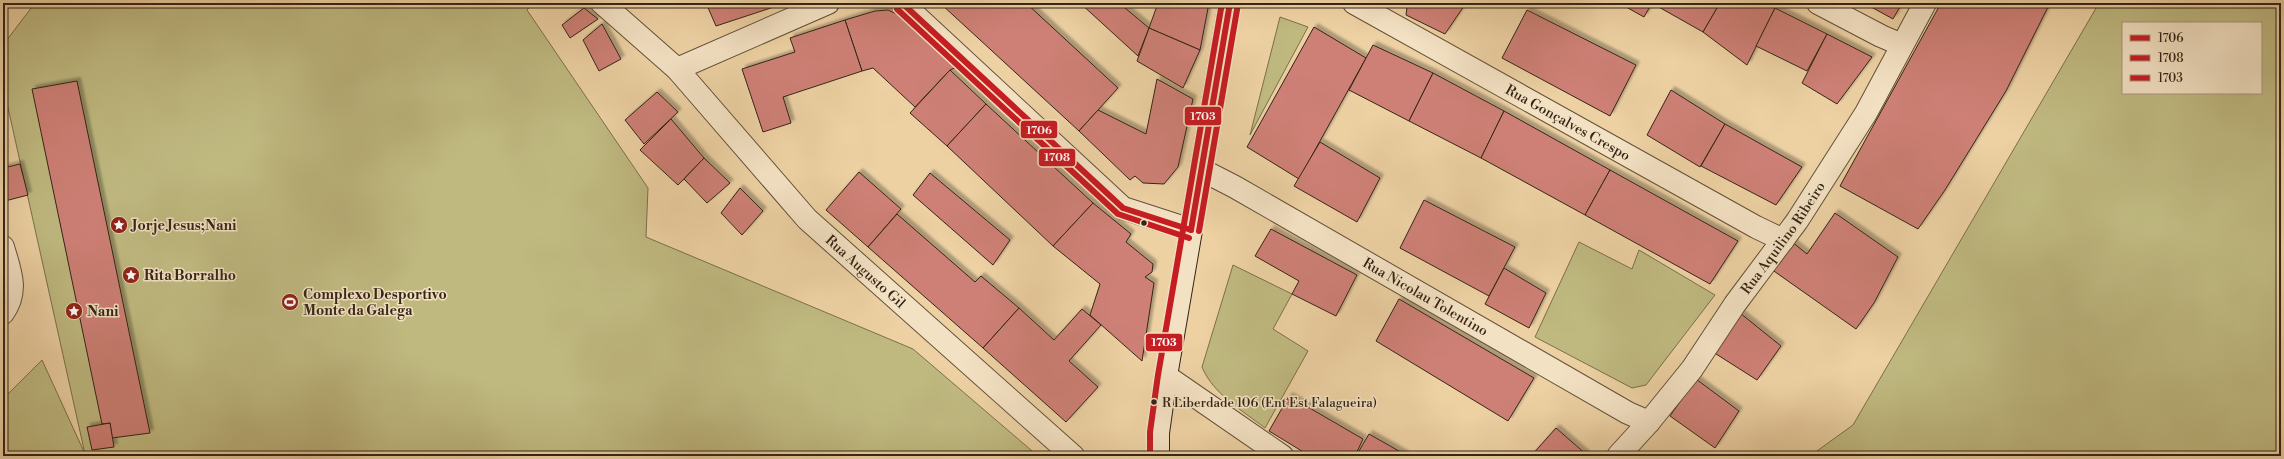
<svg xmlns="http://www.w3.org/2000/svg" width="2284" height="459" viewBox="0 0 2284 459" font-family="'Libre Bodoni',serif">
  <style>
    .green { fill: #bfb980; stroke: #7a6f4b; fill-rule: evenodd }
    .building { fill: #ce8076; stroke: #342516; filter: url(#shadow) }
    .lines { fill: none; stroke-linecap: round; stroke-linejoin: round }
    .street-casing { stroke: #625039; stroke-width: 24 }
    .secondary-casing { stroke: #342516; stroke-width: 24 }
    .street { stroke: #f3e1c3; stroke-width: 22 }
    .secondary { stroke: #f3e1c3; stroke-width: 22 }
    .bus-1-casing { stroke: #f3e1c3; stroke-width: 9 }
    .bus-2-casing { stroke: #f3e1c3; stroke-width: 9 }
    .bus-3-casing { stroke: #f3e1c3; stroke-width: 9 }
    .bus-1 { stroke: #c61d23; stroke-width: 6 }
    .bus-2 { stroke: #c61d23; stroke-width: 6 }
    .bus-3 { stroke: #c61d23; stroke-width: 6 }
    .bus-dot { fill: #342516; stroke: #f3e1c3; stroke-width: 1.5 }
    .labels { text-anchor: middle; stroke-width: 3; stroke-linejoin: round; paint-order: stroke }
    .bus-label { font-size: 13px; fill: #342516; stroke: #f3e1c3; text-anchor: start }
    .street-label { font-size: 14px; fill: #342516; stroke: #f3e1c3 }
    .poi-label { font-size: 14px; font-weight: bold; fill: #342516; stroke: #f3e1c3; text-anchor: start }
    .line-badge { stroke: #f3e1c3; stroke-width: 1.5 }
    .badge-label { font-size: 11px; text-anchor: middle; font-weight: bold; fill: #fff }
  </style>
  <defs>
    <filter id="shadow"><feDropShadow dx="3.5" dy="-3.5" stdDeviation="1" flood-color="#0004"/></filter>
  </defs>
  <rect width="100%" height="100%" fill="#edd1a3"/>
  <filter id="stains"><feTurbulence type="fractalNoise" baseFrequency=".005" numOctaves="4"/><feColorMatrix values="0 0 0 0 .2 0 0 0 0 .09 0 0 0 0 .02 0 0 0 .5 -.17"/></filter>
  <radialGradient id="worn" r=".72"><stop offset=".6" stop-color="#630" stop-opacity="0"/><stop offset="1" stop-color="#630" stop-opacity=".3"/></radialGradient>
  <g class="green">
    <path d="M 35,3 L 533,3 L 527,10 L 648,188 L 646,237 L 913,349 L 1038,456 L 3,456 L 3,399 L 42,360 L 85,454 L 3,85 L 3,45 Z"/>
    <path d="M 2099,3 L 2281,3 L 2281,456 L 1810,456 L 1853,425 ZM 2123,23 L 2261,23 L 2261,93 L 2123,93 Z"/>
    <path d="M 1280,17 L 1308,27 L 1250,135 Z"/>
    <path d="M 1579,242 L 1632,269 L 1639,250 L 1715,295 L 1646,385 L 1632,388 L 1535,337 Z"/>
    <path d="M 1233,265 L 1292,294 L 1273,329 L 1308,351 L 1265,428 C 1243,411 1213,394 1202,367 Z"/>
  </g>
  <g class="building">
    <path d="M 706,3 L 786,3 L 716,26 Z"/>
    <path d="M 942,3 L 1026,3 L 1118,88 L 1079,131 L 941,4 Z"/>
    <path d="M 1080,3 L 1119,3 L 1149,28 L 1138,56 Z"/>
    <path d="M 1158,3 L 1209,3 L 1200,50 L 1149,28 Z"/>
    <path d="M 1400,3 L 1466,3 L 1445,34 L 1406,15 L 1407,7 Z"/>
    <path d="M 1619,3 L 1652,3 L 1644,17 Z"/>
    <path d="M 1658,3 L 1720,3 L 1703,32 L 1657,6 Z"/>
    <path d="M 1720,3 L 1765,3 L 1775,8 L 1747,65 L 1703,32 Z"/>
    <path d="M 1864,3 L 1902,3 L 1893,19 Z"/>
    <path d="M 1941,3 L 2050,3 L 2006,91 L 1945,190 L 1918,229 L 1840,186 Z"/>
    <path d="M 584,8 L 598,19 L 570,38 L 562,25 Z"/>
    <path d="M 1775,8 L 1827,34 L 1807,71 L 1756,46 Z"/>
    <path d="M 888,10 L 899,15 L 957,67 L 950,70 L 915,107 L 873,68 L 862,71 L 845,20 L 875,11 Z"/>
    <path d="M 1527,10 L 1636,65 L 1610,116 L 1502,58 Z"/>
    <path d="M 845,20 L 862,71 L 783,97 L 791,123 L 763,132 L 742,69 L 795,52 L 790,38 Z"/>
    <path d="M 602,24 L 621,59 L 599,71 L 583,40 Z"/>
    <path d="M 1314,27 L 1366,58 L 1299,179 L 1247,147 Z"/>
    <path d="M 1149,28 L 1200,50 L 1183,88 L 1137,61 Z"/>
    <path d="M 1827,34 L 1872,57 L 1837,104 L 1802,83 Z"/>
    <path d="M 1373,45 L 1433,73 L 1409,121 L 1349,90 Z"/>
    <path d="M 950,70 L 986,104 L 947,146 L 910,113 Z"/>
    <path d="M 1433,73 L 1504,111 L 1481,158 L 1409,121 Z"/>
    <path d="M 1157,79 L 1193,99 L 1178,167 L 1164,184 L 1143,183 L 1135,176 L 1130,180 L 1079,131 L 1098,110 L 1146,134 Z"/>
    <path d="M 77,81 L 150,433 L 112,438 L 110,423 L 102,424 L 32,89 Z"/>
    <path d="M 1671,90 L 1725,124 L 1700,167 L 1647,135 Z"/>
    <path d="M 657,92 L 678,112 L 644,144 L 625,120 Z"/>
    <path d="M 986,104 L 1093,203 L 1053,246 L 947,146 Z"/>
    <path d="M 1504,111 L 1610,170 L 1585,215 L 1481,158 Z"/>
    <path d="M 671,119 L 704,158 L 678,185 L 640,150 Z"/>
    <path d="M 1725,124 L 1802,167 L 1776,205 L 1701,166 Z"/>
    <path d="M 1320,142 L 1380,178 L 1357,222 L 1294,186 Z"/>
    <path d="M 704,158 L 730,183 L 707,203 L 684,179 Z"/>
    <path d="M 20,164 L 28,195 L 5,201 L 3,168 Z"/>
    <path d="M 1610,170 L 1738,241 L 1710,284 L 1585,215 Z"/>
    <path d="M 859,172 L 901,209 L 868,247 L 826,210 Z"/>
    <path d="M 930,173 L 1010,240 L 993,265 L 913,195 Z"/>
    <path d="M 740,188 L 763,211 L 742,235 L 721,213 Z"/>
    <path d="M 1424,200 L 1515,247 L 1489,296 L 1400,248 Z"/>
    <path d="M 1093,203 L 1131,234 L 1126,242 L 1153,264 L 1152,272 L 1145,277 L 1154,283 L 1142,361 L 1090,315 L 1100,284 L 1053,246 Z"/>
    <path d="M 1835,213 L 1898,257 L 1874,303 L 1856,329 L 1771,269 L 1792,242 L 1807,254 Z"/>
    <path d="M 897,214 L 975,282 L 981,276 L 1019,308 L 983,348 L 868,247 Z"/>
    <path d="M 1271,229 L 1357,275 L 1336,316 L 1292,294 L 1299,281 L 1255,256 Z"/>
    <path d="M 1504,268 L 1546,293 L 1529,328 L 1485,304 Z"/>
    <path d="M 1399,299 L 1534,378 L 1508,421 L 1376,341 Z"/>
    <path d="M 1019,308 L 1054,340 L 1082,309 L 1101,325 L 1069,361 L 1098,387 L 1066,422 L 983,348 Z"/>
    <path d="M 1740,313 L 1781,346 L 1757,380 L 1713,352 Z"/>
    <path d="M 1696,379 L 1739,411 L 1715,448 L 1670,416 Z"/>
    <path d="M 1289,396 L 1363,439 L 1355,456 L 1310,456 L 1269,431 Z"/>
    <path d="M 110,423 L 114,447 L 92,450 L 87,427 Z"/>
    <path d="M 1556,428 L 1587,455 L 1586,456 L 1531,456 Z"/>
    <path d="M 1369,434 L 1406,455 L 1406,456 L 1356,456 Z"/>
  </g>
  <g class="lines">
    <defs>
      <g id="street">
        <path id="s1" d="M 602,3 L 677,69 L 807,219 L 1073,456"/>
        <path d="M 902,3 L 1123,208 L 1191,230"/>
        <path id="s2" d="M 1354,3 L 1756,227 L 1783,240"/>
        <path d="M 1818,3 L 1881,36 L 1902,45"/>
        <path d="M 677,69 L 828,3"/>
        <path id="s3" d="M 1202,170 L 1235,187 L 1628,413 L 1649,422"/>
        <path d="M 3,247 C 10,271 19,291 3,313"/>
        <path d="M 1166,376 L 1282,456"/>
        <path id="s4" d="M 1618,456 L 1649,422 L 1692,369 L 1735,304 L 1797,221 L 1866,113 L 1925,3"/>
      </g>
      <path id="secondary" d="M 1158,456 L 1158,433 L 1166,376 L 1230,3"/>
    </defs>
    <use href="#street" class="street-casing"/>
    <use href="#secondary" class="secondary-casing"/>
    <use href="#street" class="street"/>
    <use href="#secondary" class="secondary"/>
    <defs>
      <g id="bus-1">
        <path d="M 902,3 L 1123,208 L 1191,230"/>
        <path d="M 1191,230 L 1230,3"/>
      </g>
      <g id="bus-2">
        <path d="M 897,9 L 1118,214 L 1189,238"/>
        <path d="M 1199,231 L 1238,4"/>
      </g>
      <path id="bus-3" d="M 1150,456 L 1150,432 L 1158,375 L 1222,3"/>
    </defs>
    <use href="#bus-1" class="bus-1-casing"/>
    <use href="#bus-2" class="bus-2-casing"/>
    <use href="#bus-3" class="bus-3-casing"/>
    <use href="#bus-1" class="bus-1"/>
    <use href="#bus-2" class="bus-2"/>
    <use href="#bus-3" class="bus-3"/>
  </g>
  <defs>
    <symbol id="sight-disc" viewBox="-11 -11 22 22"><circle r="9.5" fill="#8f2418" stroke="#f3e1c3"/><path d="M0-6L1.8-2.2L6-1.7L2.9 1.2L3.7 5.4L0 3.3L-3.7 5.4L-2.9 1.2L-6-1.7L-1.8-2.2Z" fill="#fff"/></symbol>
    <symbol id="stadium-disc" viewBox="-11 -11 22 22"><circle r="9.5" fill="#8f2418" stroke="#f3e1c3"/><path d="M0-5a6.5 5 0 1 0 0 10a6.5 5 0 1 0 0-10ZM-3.5-1.8h7v3.6h-7Z" fill="#fff"/></symbol>
  </defs>
  <g fill-rule="evenodd">
    <use href="#sight-disc" x="109" y="215" width="20" height="20"/>
    <use href="#sight-disc" x="121" y="265" width="20" height="20"/>
    <use href="#stadium-disc" x="280" y="292" width="20" height="20"/>
    <use href="#sight-disc" x="64" y="301" width="20" height="20"/>
  </g>
  <g class="bus-dot">
    <circle cx="1144" cy="223" r="3.5"/>
    <circle cx="1154" cy="402" r="3.5"/>
  </g>
  <g class="labels">
    <g class="bus-label">
      <text x="1162" y="407">R Liberdade 106 (Ent Est Falagueira)</text>
    </g>
    <g class="street-label">
      <text dy="5" stroke="none"><textPath href="#s2" startOffset="245">Rua Gonçalves Crespo</textPath></text>
      <text dy="5" stroke="none"><textPath href="#s4" startOffset="274">Rua Aquilino Ribeiro</textPath></text>
      <text dy="5" stroke="none"><textPath href="#s1" startOffset="377">Rua Augusto Gil</textPath></text>
      <text dy="5" stroke="none"><textPath href="#s3" startOffset="257">Rua Nicolau Tolentino</textPath></text>
    </g>
    <g class="poi-label">
      <text x="132" y="230">Jorje Jesus;Nani</text>
      <text x="144" y="280">Rita Borralho</text>
      <text x="303" y="299">Complexo Desportivo<tspan x="303" dy="16">Monte da Galega</tspan></text>
      <text x="87" y="316">Nani</text>
    </g>
  </g>
  <g class="line-badge">
    <rect x="1184" y="106" width="38" height="20" rx="4" fill="#c61d23"/>
    <rect x="1020" y="120" width="38" height="19" rx="4" fill="#c61d23"/>
    <rect x="1038" y="148" width="38" height="19" rx="4" fill="#c61d23"/>
    <rect x="1145" y="333" width="38" height="19" rx="4" fill="#c61d23"/>
  </g>
  <g class="badge-label">
    <text x="1203" y="120">1703</text>
    <text x="1039" y="134">1706</text>
    <text x="1057" y="161">1708</text>
    <text x="1164" y="346">1703</text>
  </g>
  <rect width="2284" height="459" fill="none" stroke="#edd1a3" stroke-width="16"/>
  <rect x="4" y="4" width="2276" height="451" fill="none" stroke="#342516" stroke-width="2"/>
  <rect x="8" y="8" width="2268" height="443" fill="none" stroke="#342516"/>
  <rect x="2122" y="22" width="140" height="72" fill="#f3e1c3" stroke="#a7967e"/>
  <rect x="2130" y="35" width="20" height="6" fill="#c61d23" stroke="#a7967e"/>
  <text x="2158" y="42" font-size="12" fill="#342516">1706</text>
  <rect x="2130" y="55" width="20" height="6" fill="#c61d23" stroke="#a7967e"/>
  <text x="2158" y="62" font-size="12" fill="#342516">1708</text>
  <rect x="2130" y="75" width="20" height="6" fill="#c61d23" stroke="#a7967e"/>
  <text x="2158" y="82" font-size="12" fill="#342516">1703</text>
  <rect width="100%" height="100%" filter="url(#stains)"/>
  <rect width="100%" height="100%" fill="url(#worn)"/>
</svg>
